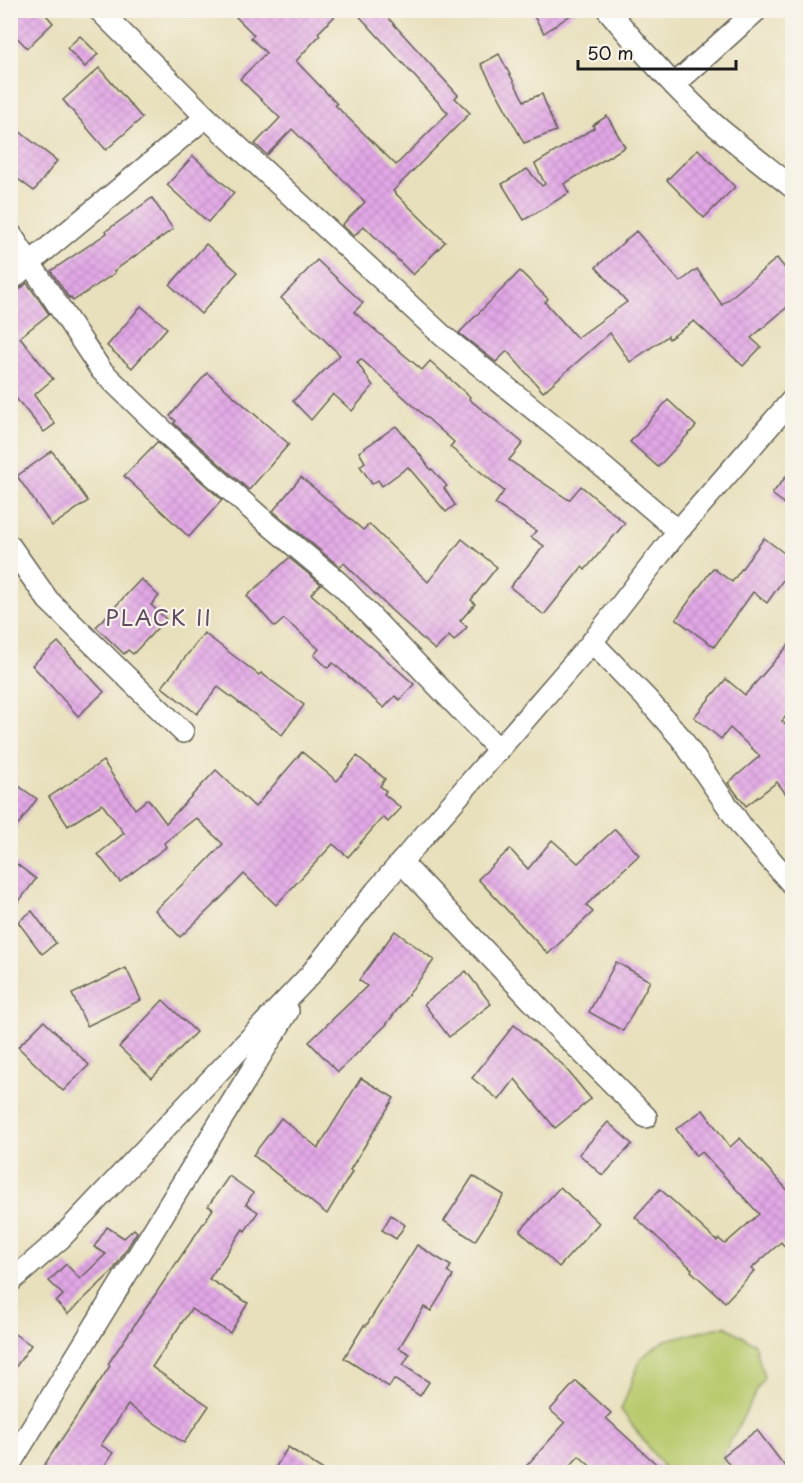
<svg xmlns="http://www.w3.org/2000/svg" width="803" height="1483" viewBox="0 0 803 1483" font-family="'Playpen Sans',sans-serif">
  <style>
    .grass { fill: #b9ca6e; stroke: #6a7345; stroke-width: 1.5 }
    .building { fill: url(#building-cross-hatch) }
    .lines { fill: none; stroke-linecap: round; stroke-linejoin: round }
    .minor-casing { stroke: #636154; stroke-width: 24 }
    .minor { stroke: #fff; stroke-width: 21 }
    .labels { text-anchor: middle; stroke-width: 4.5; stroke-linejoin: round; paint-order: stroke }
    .neighbourhood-label { font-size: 22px; letter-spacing: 1.5px; fill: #614d63; stroke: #f7f3e8 }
  </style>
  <defs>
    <pattern id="building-cross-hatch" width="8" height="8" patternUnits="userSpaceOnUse" patternTransform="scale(1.5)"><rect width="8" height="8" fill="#e2a7e6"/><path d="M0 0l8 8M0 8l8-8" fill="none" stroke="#c18fc5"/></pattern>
  </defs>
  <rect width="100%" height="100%" fill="#f7f3e8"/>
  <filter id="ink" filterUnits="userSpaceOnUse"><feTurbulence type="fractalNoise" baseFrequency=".0167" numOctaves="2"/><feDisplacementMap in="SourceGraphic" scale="12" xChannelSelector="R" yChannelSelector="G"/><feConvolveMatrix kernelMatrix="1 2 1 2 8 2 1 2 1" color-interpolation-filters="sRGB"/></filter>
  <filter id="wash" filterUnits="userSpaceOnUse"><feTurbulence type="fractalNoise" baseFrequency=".008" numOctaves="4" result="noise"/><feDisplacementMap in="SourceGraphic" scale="24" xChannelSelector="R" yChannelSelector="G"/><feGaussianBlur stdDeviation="1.35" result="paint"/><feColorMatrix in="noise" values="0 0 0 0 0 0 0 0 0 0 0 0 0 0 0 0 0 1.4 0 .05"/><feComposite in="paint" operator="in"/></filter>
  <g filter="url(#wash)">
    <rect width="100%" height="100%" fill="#e8e0bc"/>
    <path class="grass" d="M 725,1326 L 755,1344 L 764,1377 L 723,1456 L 722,1472 L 661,1472 L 664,1468 L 621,1410 L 641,1358 L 665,1340 Z"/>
    <g id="blocks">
      <g class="building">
        <path d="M 10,10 L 42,10 L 53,23 L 27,48 L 10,30 Z"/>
        <path d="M 229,10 L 341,10 L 318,33 L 320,35 L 296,61 L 337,104 L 335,105 L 396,165 L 448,113 L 354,10 L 381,10 L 458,95 L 455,98 L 470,113 L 393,191 L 445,242 L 413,275 L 364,226 L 354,236 L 342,225 L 365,202 L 292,129 L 267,155 L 255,144 L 280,118 L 240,79 L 266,53 L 251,38 L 254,35 Z"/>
        <path d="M 530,10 L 578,10 L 544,33 Z"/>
        <path d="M 80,36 L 98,54 L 85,67 L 67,48 Z"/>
        <path d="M 499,54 L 524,101 L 542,94 L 556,131 L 524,143 L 481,64 Z"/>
        <path d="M 99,68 L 142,118 L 106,150 L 63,100 Z"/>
        <path d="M 607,116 L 625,147 L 564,184 L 569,193 L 524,220 L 502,184 L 527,169 L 542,186 L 545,184 L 535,164 L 594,128 L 593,125 Z"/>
        <path d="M 10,124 L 57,161 L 34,191 L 10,173 Z"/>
        <path d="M 698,149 L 735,187 L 704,218 L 667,180 Z"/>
        <path d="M 193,156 L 234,193 L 208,222 L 167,185 Z"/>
        <path d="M 152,198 L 173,229 L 114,271 L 115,273 L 73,301 L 70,297 L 69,298 L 51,271 L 107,233 L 106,231 Z"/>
        <path d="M 636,231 L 680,282 L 697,269 L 722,305 L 777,258 L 792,277 L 792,303 L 751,338 L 761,347 L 743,366 L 694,321 L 669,339 L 668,336 L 630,362 L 610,333 L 543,392 L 507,351 L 496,362 L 459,333 L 520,271 L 548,299 L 545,302 L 577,338 L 627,302 L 596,267 Z"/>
        <path d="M 206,244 L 238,272 L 201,314 L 170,285 Z"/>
        <path d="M 317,260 L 363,303 L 354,312 L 422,370 L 430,361 L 470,397 L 469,399 L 523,443 L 509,460 L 569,500 L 581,486 L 625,523 L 585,570 L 582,567 L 544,615 L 510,587 L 544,546 L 531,537 L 536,531 L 495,504 L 504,491 L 450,447 L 454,442 L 361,359 L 357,362 L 373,386 L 352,411 L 333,394 L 311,420 L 293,401 L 340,355 L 281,298 Z"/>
        <path d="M 27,283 L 49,314 L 20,337 L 53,379 L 34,395 L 55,424 L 44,432 L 10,391 L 10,293 L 18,291 Z"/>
        <path d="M 141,306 L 167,328 L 132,368 L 107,346 Z"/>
        <path d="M 207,373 L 289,444 L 249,490 L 179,428 L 174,423 L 176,421 L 170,416 Z"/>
        <path d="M 668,400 L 696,426 L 658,467 L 630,442 Z"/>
        <path d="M 396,426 L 421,456 L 431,470 L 432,469 L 447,486 L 444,488 L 455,505 L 446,512 L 408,467 L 382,486 L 378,480 L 372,484 L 360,466 L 365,462 L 359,452 Z"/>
        <path d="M 157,442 L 222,500 L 189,537 L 124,476 Z"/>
        <path d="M 52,451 L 88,501 L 52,526 L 17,476 Z"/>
        <path d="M 792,469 L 792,510 L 772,494 Z"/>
        <path d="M 301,477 L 363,530 L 369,524 L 428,582 L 462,539 L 497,567 L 471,600 L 475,604 L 460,621 L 467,627 L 454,641 L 449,636 L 435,650 L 390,609 L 344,563 L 340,567 L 273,511 Z"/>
        <path d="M 764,538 L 792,559 L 792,567 L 767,603 L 753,592 L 714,647 L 676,619 L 713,568 L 732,582 Z"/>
        <path d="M 289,558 L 321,584 L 311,594 L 414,684 L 400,700 L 395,696 L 384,708 L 333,663 L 328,668 L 314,655 L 319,649 L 284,619 L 275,627 L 247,596 Z"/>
        <path d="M 141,579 L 159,596 L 151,605 L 166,619 L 133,654 L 128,650 L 124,654 L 96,627 Z"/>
        <path d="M 204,633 L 259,675 L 261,673 L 304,705 L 282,735 L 218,687 L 197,714 L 162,687 Z"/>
        <path d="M 792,641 L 792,709 L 782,721 L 792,730 L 792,802 L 777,782 L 746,806 L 728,783 L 760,756 L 730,728 L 721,739 L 694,717 L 726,679 L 745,695 Z"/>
        <path d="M 58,642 L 104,692 L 78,716 L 32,665 Z"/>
        <path d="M 302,752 L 337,781 L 357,756 L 385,779 L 380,786 L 386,791 L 384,794 L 401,808 L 388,822 L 383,817 L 348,857 L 333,844 L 276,905 L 244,874 L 221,898 L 180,937 L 155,910 L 202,866 L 223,844 L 196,818 L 164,843 L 166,847 L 120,882 L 98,854 L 124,833 L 102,804 L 68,826 L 49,797 L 103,761 L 135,809 L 148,799 L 166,823 L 216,770 L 255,807 Z"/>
        <path d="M 10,780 L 37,799 L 10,836 Z"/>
        <path d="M 615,829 L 639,855 L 586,905 L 593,912 L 548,954 L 478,879 L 510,849 L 528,869 L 552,840 L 578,863 Z"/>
        <path d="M 10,859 L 36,879 L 10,913 Z"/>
        <path d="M 32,911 L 56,943 L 42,954 L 18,922 Z"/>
        <path d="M 395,931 L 434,960 L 386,1025 L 338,1072 L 309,1042 L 367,986 L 359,980 Z"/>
        <path d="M 616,962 L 650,981 L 623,1031 L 589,1012 Z"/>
        <path d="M 126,968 L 141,1000 L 87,1026 L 72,994 Z"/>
        <path d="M 466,971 L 491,1004 L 449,1037 L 424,1004 Z"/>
        <path d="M 163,1000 L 196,1032 L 152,1078 L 119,1047 Z"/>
        <path d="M 44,1021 L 89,1065 L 63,1091 L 18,1047 Z"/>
        <path d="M 514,1025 L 562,1064 L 591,1099 L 555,1128 L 515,1079 L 499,1100 L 472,1078 Z"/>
        <path d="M 361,1078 L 394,1098 L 350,1170 L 352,1172 L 327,1214 L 253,1155 L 281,1118 L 318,1148 Z"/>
        <path d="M 703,1110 L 730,1147 L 740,1138 L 792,1195 L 792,1256 L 781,1242 L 751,1269 L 754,1271 L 725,1302 L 691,1271 L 692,1269 L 635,1217 L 660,1189 L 717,1241 L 719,1239 L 725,1244 L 759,1214 L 702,1152 L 696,1156 L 676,1129 Z"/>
        <path d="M 608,1122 L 632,1144 L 603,1176 L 579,1154 Z"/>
        <path d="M 229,1176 L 253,1193 L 246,1204 L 258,1212 L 245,1231 L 243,1229 L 209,1279 L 248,1303 L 230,1333 L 191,1309 L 152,1367 L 209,1406 L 184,1443 L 128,1405 L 101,1445 L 113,1453 L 100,1473 L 39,1473 L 110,1366 L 108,1364 L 213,1209 L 208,1206 Z"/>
        <path d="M 473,1176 L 504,1195 L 475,1241 L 444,1221 Z"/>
        <path d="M 560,1187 L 599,1223 L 559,1267 L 520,1231 Z"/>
        <path d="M 391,1215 L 405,1225 L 396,1239 L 382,1230 Z"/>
        <path d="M 107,1227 L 124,1238 L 134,1229 L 137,1232 L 113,1271 L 68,1314 L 56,1302 L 63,1295 L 49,1281 L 66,1264 L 80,1279 L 106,1254 L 94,1247 Z"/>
        <path d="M 417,1245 L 451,1266 L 447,1272 L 453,1276 L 431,1311 L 424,1307 L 399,1348 L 410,1354 L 403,1365 L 429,1382 L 420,1396 L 394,1379 L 389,1387 L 344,1358 L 364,1325 L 366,1326 Z"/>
        <path d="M 10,1331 L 31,1345 L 10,1375 Z"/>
        <path d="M 576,1381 L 611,1413 L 606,1418 L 666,1473 L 598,1473 L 579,1456 L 564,1473 L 520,1473 L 565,1423 L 550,1410 Z"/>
        <path d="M 757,1430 L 790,1473 L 735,1473 L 723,1456 Z"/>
        <path d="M 288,1447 L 328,1473 L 272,1473 Z"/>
      </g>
    </g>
  </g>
  <g filter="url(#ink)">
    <use href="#blocks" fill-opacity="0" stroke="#636154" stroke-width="1.5"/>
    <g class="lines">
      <defs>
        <g id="minor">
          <path d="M 99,10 L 206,117 L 443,336 L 568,437 L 678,531"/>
          <path d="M 608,10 C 642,51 677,91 716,126 C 741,147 767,167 792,187"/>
          <path d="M 674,85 L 757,10"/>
          <path d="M 10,233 L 101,370 L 170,437 L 259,516 L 339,583 L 499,750"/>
          <path d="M 10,281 L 31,262 L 206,117"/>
          <path d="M 10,546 L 48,600 L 183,732"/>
          <path d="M 592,642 L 646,698 L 681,738 L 742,827 L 792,884"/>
          <path d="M 401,862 L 551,1021 L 646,1117"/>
          <path d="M 10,1282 L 61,1238 L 310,975 L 376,891 L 592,642 L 678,531 L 792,400"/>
          <path d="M 10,1464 L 288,1011"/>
        </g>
      </defs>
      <use href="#minor" class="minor-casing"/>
      <use href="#minor" class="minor"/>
    </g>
  </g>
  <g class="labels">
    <g class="neighbourhood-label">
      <text x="159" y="626">PLACK II</text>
    </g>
  </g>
  <rect width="803" height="1483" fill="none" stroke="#f7f3e8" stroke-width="36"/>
  <path d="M578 60v9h158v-9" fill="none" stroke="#1c1c1c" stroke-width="3"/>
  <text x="587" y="60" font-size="18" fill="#1c1c1c" stroke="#f7f3e8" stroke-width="4.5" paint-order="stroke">50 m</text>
</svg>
